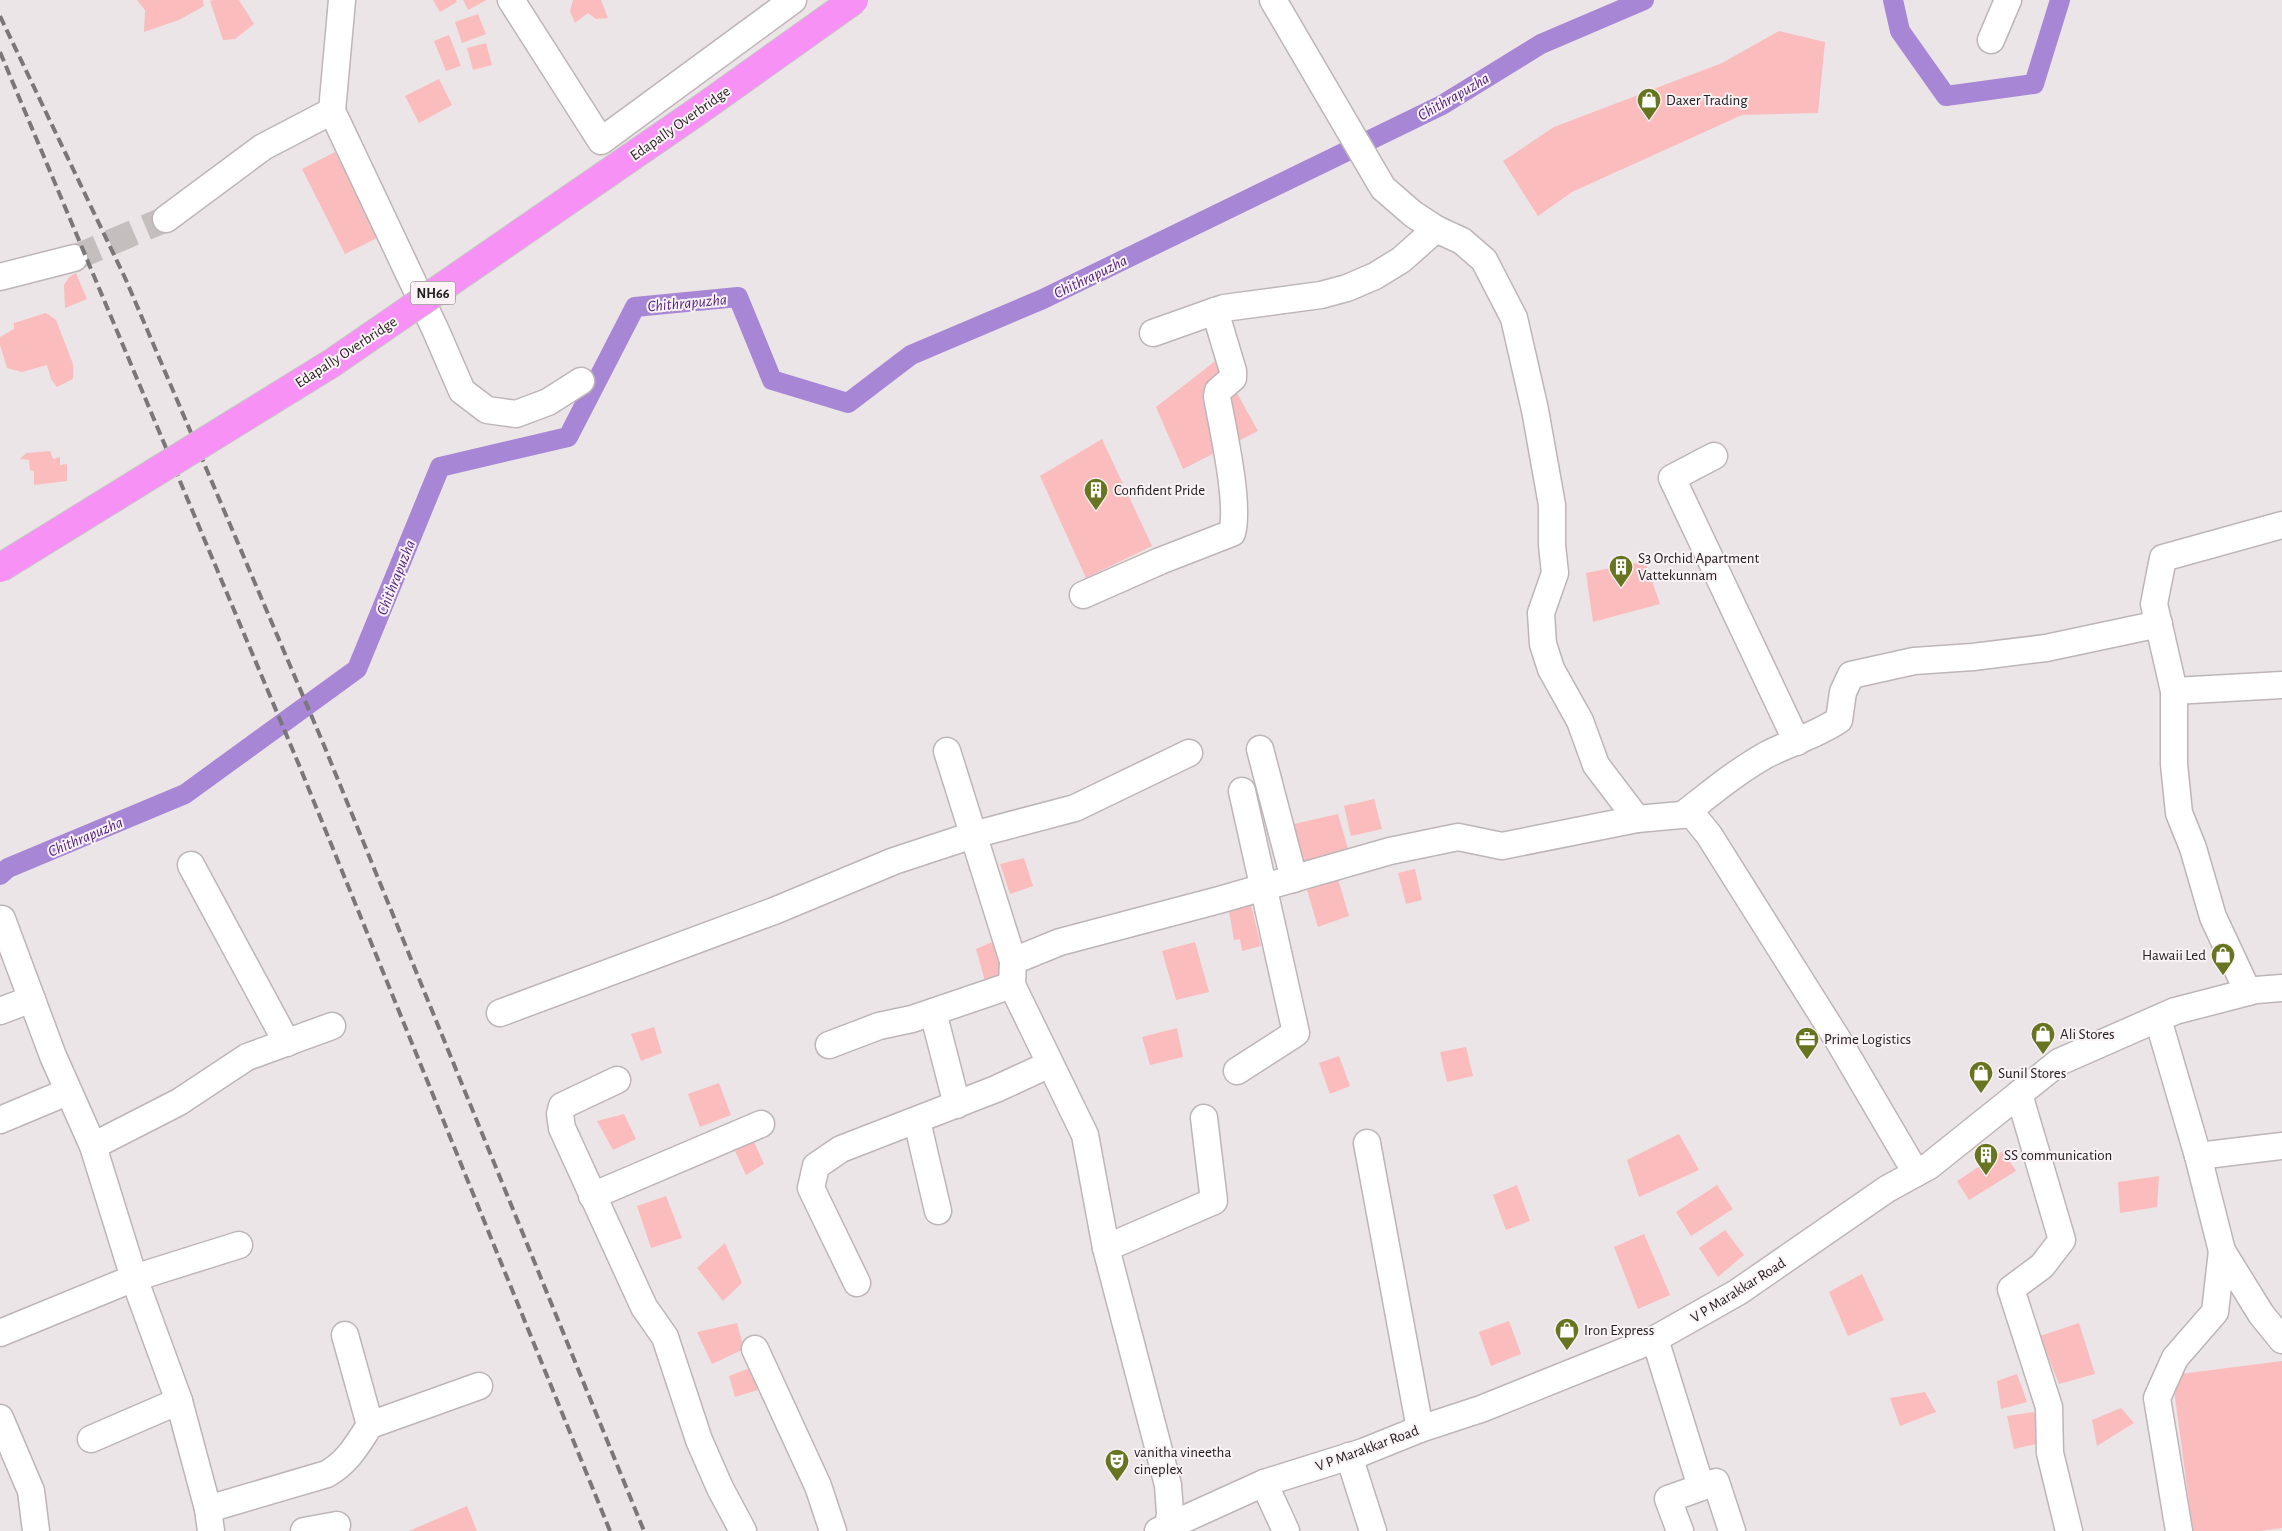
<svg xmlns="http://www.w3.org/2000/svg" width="2282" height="1531" viewBox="0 0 2282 1531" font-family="'Alegreya Sans',sans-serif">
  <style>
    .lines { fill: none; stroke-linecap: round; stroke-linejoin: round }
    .canal { stroke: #a786d6; stroke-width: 20 }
    .building { fill: #fabcbd }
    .minor-tunnel { stroke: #c4bebf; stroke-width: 26; stroke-dasharray: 26 13; stroke-linecap: butt }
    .minor-casing { stroke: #bdb5b8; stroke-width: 29 }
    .minor { stroke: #fff; stroke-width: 26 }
    .rail { stroke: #7b7678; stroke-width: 4; stroke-dasharray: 10 5; stroke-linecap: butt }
    .highway-bridge-casing { stroke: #c6c5c5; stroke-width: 30; stroke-linecap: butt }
    .highway-bridge { stroke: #f791f6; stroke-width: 28 }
    .labels { text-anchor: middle; stroke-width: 4; stroke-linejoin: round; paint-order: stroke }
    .shield { fill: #faf2f5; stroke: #645f61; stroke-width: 1 }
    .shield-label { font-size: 14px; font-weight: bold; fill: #232021 }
    .poi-label { font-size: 15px; fill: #232021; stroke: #faf2f5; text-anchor: start }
    .street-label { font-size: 15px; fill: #232021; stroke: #faf2f5 }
    .water-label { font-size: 16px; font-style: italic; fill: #4e1f7c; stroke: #faf2f5 }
  </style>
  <rect width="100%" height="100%" fill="#ece5e7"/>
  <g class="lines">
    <g class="canal">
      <path d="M 1893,0 L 1900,31 L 1946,96 L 2034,84 L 2060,0"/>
      <path d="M 0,875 L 8,868 L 185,794 L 357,669 L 440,467 L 568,437 L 635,307 L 738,297 L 772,380 L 848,403 L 911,355 L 1043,299 L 1442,105 L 1541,44 L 1644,0"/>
    </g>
  </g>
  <g class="building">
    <path d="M 137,0 L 203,0 L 204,6 L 179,20 L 144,32 L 145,10 Z"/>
    <path d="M 213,0 L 239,0 L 254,24 L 235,39 L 223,40 L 210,1 Z"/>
    <path d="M 433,0 L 456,0 L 457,2 L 440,12 Z"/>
    <path d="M 463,0 L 487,0 L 468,10 Z"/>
    <path d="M 573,0 L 601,0 L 608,18 L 596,19 L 588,13 L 575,23 L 570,11 Z"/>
    <path d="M 478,14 L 486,34 L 462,43 L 455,22 Z"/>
    <path d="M 1779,31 L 1825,42 L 1818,113 L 1742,115 L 1572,192 L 1538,216 L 1503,161 L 1554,127 L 1722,63 Z"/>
    <path d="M 449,35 L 461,66 L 446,71 L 434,41 Z"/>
    <path d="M 486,43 L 492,65 L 473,70 L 467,48 Z"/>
    <path d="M 439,79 L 452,105 L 419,123 L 405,96 Z"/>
    <path d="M 335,152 L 379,237 L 345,254 L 302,169 Z"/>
    <path d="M 76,273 L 87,299 L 65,308 L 64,285 L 69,277 Z"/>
    <path d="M 46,313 L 56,320 L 73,364 L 73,379 L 57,387 L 51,379 L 47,365 L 22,372 L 7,368 L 0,345 L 0,337 L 14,329 L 14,323 Z"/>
    <path d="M 1218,359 L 1258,431 L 1183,469 L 1156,407 Z"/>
    <path d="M 1102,439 L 1152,546 L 1086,578 L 1040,476 Z"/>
    <path d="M 50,451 L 53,459 L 60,457 L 60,465 L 67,464 L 67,481 L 34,485 L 34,471 L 30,470 L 29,460 L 20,459 L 26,453 Z"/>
    <path d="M 1645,561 L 1660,604 L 1593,622 L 1586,573 Z"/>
    <path d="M 1374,799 L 1382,829 L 1351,836 L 1344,806 Z"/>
    <path d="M 1338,814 L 1348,849 L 1304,862 L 1294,824 Z"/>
    <path d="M 1024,858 L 1033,886 L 1010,894 L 1000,864 Z"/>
    <path d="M 1415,869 L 1422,900 L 1406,904 L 1398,873 Z"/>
    <path d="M 1338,879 L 1349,916 L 1318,927 L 1307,890 Z"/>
    <path d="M 1251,905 L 1261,946 L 1242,951 L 1240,939 L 1234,940 L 1229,911 Z"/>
    <path d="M 1001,938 L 1010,972 L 985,981 L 976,949 Z"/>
    <path d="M 1195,942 L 1209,992 L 1176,1000 L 1162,951 Z"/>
    <path d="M 654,1027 L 662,1053 L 641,1061 L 631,1034 Z"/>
    <path d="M 1177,1028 L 1183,1057 L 1150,1065 L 1142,1037 Z"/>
    <path d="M 1466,1047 L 1473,1076 L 1447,1082 L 1440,1052 Z"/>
    <path d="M 1339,1056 L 1350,1086 L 1330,1094 L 1319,1063 Z"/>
    <path d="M 719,1083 L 731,1115 L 700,1127 L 688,1094 Z"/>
    <path d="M 624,1114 L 636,1139 L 613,1150 L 597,1121 Z"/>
    <path d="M 1679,1134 L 1699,1170 L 1639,1197 L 1627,1160 Z"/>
    <path d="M 751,1135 L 764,1164 L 746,1175 L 732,1144 Z"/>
    <path d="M 2003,1151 L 2016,1171 L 1969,1200 L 1957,1181 Z"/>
    <path d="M 2159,1176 L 2157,1207 L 2120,1213 L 2118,1182 Z"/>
    <path d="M 1517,1185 L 1530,1221 L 1506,1230 L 1493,1195 Z"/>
    <path d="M 1717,1185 L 1733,1209 L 1691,1236 L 1676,1212 Z"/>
    <path d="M 666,1196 L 682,1238 L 651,1248 L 637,1206 Z"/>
    <path d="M 1725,1230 L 1744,1255 L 1718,1277 L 1699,1248 Z"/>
    <path d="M 1644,1234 L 1670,1295 L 1638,1309 L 1614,1247 Z"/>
    <path d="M 725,1243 L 742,1283 L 723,1301 L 697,1268 Z"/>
    <path d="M 1862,1274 L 1884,1320 L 1848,1336 L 1829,1292 Z"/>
    <path d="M 1509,1321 L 1521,1354 L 1491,1366 L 1479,1332 Z"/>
    <path d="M 737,1323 L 744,1349 L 712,1364 L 697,1332 Z"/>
    <path d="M 2079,1323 L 2095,1374 L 2059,1384 L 2040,1336 Z"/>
    <path d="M 2282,1361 L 2282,1528 L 2260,1531 L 2193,1531 L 2172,1375 Z"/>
    <path d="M 750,1368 L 758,1390 L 735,1397 L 729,1376 Z"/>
    <path d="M 2017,1374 L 2027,1402 L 2001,1409 L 1997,1381 Z"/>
    <path d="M 1925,1392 L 1936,1412 L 1900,1426 L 1890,1398 Z"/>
    <path d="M 2121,1408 L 2134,1423 L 2097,1446 L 2092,1420 Z"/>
    <path d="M 2034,1412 L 2045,1442 L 2014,1449 L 2007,1416 Z"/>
    <path d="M 467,1506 L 477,1531 L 409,1531 Z"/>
  </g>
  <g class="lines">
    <path class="minor-tunnel" d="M 74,258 L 166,219"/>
    <defs>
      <g id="minor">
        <path d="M 511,0 L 601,141 L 793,0"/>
        <path d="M 1273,0 L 1383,188 L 1413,214 L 1436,229 L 1462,241 L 1484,260 L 1514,318 L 1535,410 L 1552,505 L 1552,545 L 1555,573 L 1541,613 L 1543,644 L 1551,669 L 1580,721 L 1596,765 L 1637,819 L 1692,814 L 1709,835 L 1838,1040 L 1916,1173"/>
        <path d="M 1991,40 L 2008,0"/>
        <path d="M 332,111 L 436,331 L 462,391 L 487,410 L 516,414 L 548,402 L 581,381"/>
        <path d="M 166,219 L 263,147 L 332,111 L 342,0"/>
        <path d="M 0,277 L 74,258"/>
        <path d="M 1153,333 L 1215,311"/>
        <path d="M 1714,456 L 1672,478 L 1797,742"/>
        <path d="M 1083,595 L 1160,561 L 1232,533 C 1240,503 1223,430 1217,397 L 1218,391 L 1233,378 L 1233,371 L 1215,311 L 1224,308 L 1321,295 L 1347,288 L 1375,276 L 1401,260 L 1436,229"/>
        <path d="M 2174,691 L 2282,685"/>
        <path d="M 1260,749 L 1294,879"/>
        <path d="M 947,751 L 1013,961"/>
        <path d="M 1684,814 C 1711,793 1736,772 1766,755 C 1791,742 1815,736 1839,720 L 1843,692 L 1851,675 L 1914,661 L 1973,657 L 2046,648 L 2159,624"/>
        <path d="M 191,865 L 287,1043"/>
        <path d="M 2,919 L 53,1056 L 93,1146 L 134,1278 L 179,1401 L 208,1509 L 211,1531"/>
        <path d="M 2248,992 L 2213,917 L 2193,848 L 2179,813 L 2174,764 L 2174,691 L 2154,604 L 2163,558 L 2282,525"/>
        <path d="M 0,1011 L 32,999"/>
        <path d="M 933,1012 L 957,1105"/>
        <path d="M 500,1013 L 774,911 L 894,861 L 973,835 L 1075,808 L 1189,753"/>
        <path d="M 2158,1019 L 2198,1156 L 2222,1251 L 2261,1314 L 2282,1340"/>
        <path d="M 829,1045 L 879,1026 L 912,1019 L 1012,985"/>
        <path d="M 1237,1071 L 1296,1033 L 1242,791"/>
        <path d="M 617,1080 L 562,1106 L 560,1114 L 562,1128 L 644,1307 L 665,1337 L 699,1440 L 720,1488 L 743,1531"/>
        <path d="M 2019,1094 L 2062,1240 L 2042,1266 L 2011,1289 L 2049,1407 L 2050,1453 L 2069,1531"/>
        <path d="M 0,1120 L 67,1092"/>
        <path d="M 917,1121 L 938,1211"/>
        <path d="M 1367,1143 L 1420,1429"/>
        <path d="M 93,1146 L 179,1102 L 247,1057 L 332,1026"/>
        <path d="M 2198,1156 L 2282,1146"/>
        <path d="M 592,1196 L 761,1124"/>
        <path d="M 1106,1248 L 1214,1201 L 1204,1118"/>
        <path d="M 857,1283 L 811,1188 L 816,1166 L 841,1149 L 996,1089 L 1050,1064"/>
        <path d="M 0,1333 L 134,1278 L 239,1245"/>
        <path d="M 1655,1339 L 1701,1487"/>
        <path d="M 755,1349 L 818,1486 L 833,1531"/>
        <path d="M 0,1418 L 31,1491 L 36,1531"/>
        <path d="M 370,1425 L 479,1386"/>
        <path d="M 91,1439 L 179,1401"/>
        <path d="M 1349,1456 L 1373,1531"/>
        <path d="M 1264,1483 L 1286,1531"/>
        <path d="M 208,1509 L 327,1474 C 348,1462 357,1445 370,1425 L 345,1335"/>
        <path d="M 304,1531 L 337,1525"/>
        <path d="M 1158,1531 L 1264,1483 L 1363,1452 L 1420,1429 L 1481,1409 L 1655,1339 L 1738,1292 L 1887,1189 L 1929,1166 L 2059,1062 L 2175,1011 L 2256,990 L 2282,988"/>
        <path d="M 1168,1531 L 1170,1513 L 1168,1485 L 1106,1248 L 1085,1135 L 1012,985 L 1013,961 L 1060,942 L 1219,900 L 1390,851 L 1458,837 L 1502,846 L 1637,819"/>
        <path d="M 1680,1531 L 1668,1499 L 1716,1482 L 1732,1531"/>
        <path d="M 2179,1531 L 2157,1398 L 2175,1358 L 2215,1312 L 2222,1251"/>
      </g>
    </defs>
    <use href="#minor" class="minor-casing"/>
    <use href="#minor" class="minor"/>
    <g class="rail">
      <path d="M 0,16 L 126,280 L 323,743 L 644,1531"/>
      <path d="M 0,52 L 299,765 L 610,1531"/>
    </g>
    <defs>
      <path id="highway-bridge" d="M 0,568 L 332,363 L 698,111 L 854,0"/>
    </defs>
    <use href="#highway-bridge" class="highway-bridge-casing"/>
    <use href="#highway-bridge" class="highway-bridge"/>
  </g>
  <defs>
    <symbol id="shop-pin" viewBox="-11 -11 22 30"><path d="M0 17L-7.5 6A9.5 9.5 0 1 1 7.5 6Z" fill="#677420" stroke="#faf2f5"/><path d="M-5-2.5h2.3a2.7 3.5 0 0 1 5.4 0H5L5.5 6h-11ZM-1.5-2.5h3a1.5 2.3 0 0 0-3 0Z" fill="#fff"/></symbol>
    <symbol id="building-pin" viewBox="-11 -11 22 30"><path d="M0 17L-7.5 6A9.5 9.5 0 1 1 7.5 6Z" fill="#677420" stroke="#faf2f5"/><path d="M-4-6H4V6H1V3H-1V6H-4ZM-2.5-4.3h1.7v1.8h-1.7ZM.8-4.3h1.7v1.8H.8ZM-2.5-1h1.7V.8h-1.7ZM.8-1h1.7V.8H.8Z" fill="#fff"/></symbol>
    <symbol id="office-pin" viewBox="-11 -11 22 30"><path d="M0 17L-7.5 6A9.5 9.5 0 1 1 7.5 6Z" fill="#677420" stroke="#faf2f5"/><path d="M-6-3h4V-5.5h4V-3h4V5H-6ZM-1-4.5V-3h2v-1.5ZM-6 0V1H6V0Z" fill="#fff"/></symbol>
    <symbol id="theatre-pin" viewBox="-11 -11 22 30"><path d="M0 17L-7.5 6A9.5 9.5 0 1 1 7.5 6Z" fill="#677420" stroke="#faf2f5"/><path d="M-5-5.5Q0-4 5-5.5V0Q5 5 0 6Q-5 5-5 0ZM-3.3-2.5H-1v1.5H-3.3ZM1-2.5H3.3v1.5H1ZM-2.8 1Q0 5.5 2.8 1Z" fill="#fff"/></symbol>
  </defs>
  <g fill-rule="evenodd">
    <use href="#shop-pin" x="1635" y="86" width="28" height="38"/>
    <use href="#building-pin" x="1082" y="476" width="28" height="38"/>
    <use href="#building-pin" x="1607" y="553" width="28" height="38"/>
    <use href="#shop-pin" x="2209" y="941" width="28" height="38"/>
    <use href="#shop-pin" x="2029" y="1020" width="28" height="38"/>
    <use href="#office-pin" x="1793" y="1025" width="28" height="38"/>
    <use href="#shop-pin" x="1967" y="1059" width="28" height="38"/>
    <use href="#building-pin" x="1972" y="1141" width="28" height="38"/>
    <use href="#shop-pin" x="1553" y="1316" width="28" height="38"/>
    <use href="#theatre-pin" x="1103" y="1447" width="28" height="38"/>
  </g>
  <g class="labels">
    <rect class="shield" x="410.5" y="281.5" width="45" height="23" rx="4"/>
    <g class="shield-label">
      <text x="433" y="298">NH66</text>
    </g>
    <g class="poi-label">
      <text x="1666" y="105">Daxer Trading</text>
      <text x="1114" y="495">Confident Pride</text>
      <text x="1638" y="563">S3 Orchid Apartment<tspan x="1638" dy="17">Vattekunnam</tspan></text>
      <text x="2206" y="960" text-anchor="end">Hawaii Led</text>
      <text x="2060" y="1039">Ali Stores</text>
      <text x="1824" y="1044">Prime Logistics</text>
      <text x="1998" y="1078">Sunil Stores</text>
      <text x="2004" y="1160">SS communication</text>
      <text x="1584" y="1335">Iron Express</text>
      <text x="1134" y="1457">vanitha vineetha<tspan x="1134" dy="17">cineplex</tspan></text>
    </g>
    <g class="street-label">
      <text transform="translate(680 123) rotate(-35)" y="5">Edapally Overbridge</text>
      <text transform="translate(346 352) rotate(-33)" y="5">Edapally Overbridge</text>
      <text transform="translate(1738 1290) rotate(-32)" y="5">V P Marakkar Road</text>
      <text transform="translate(1367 1448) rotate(-20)" y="5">V P Marakkar Road</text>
    </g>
    <g class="water-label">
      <text transform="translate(1453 96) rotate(-30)" y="6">Chithrapuzha</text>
      <text transform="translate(1090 276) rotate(-26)" y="6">Chithrapuzha</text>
      <text transform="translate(687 302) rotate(-5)" y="6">Chithrapuzha</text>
      <text transform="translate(395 577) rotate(-68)" y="6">Chithrapuzha</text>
      <text transform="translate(85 836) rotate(-23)" y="6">Chithrapuzha</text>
    </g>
  </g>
</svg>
